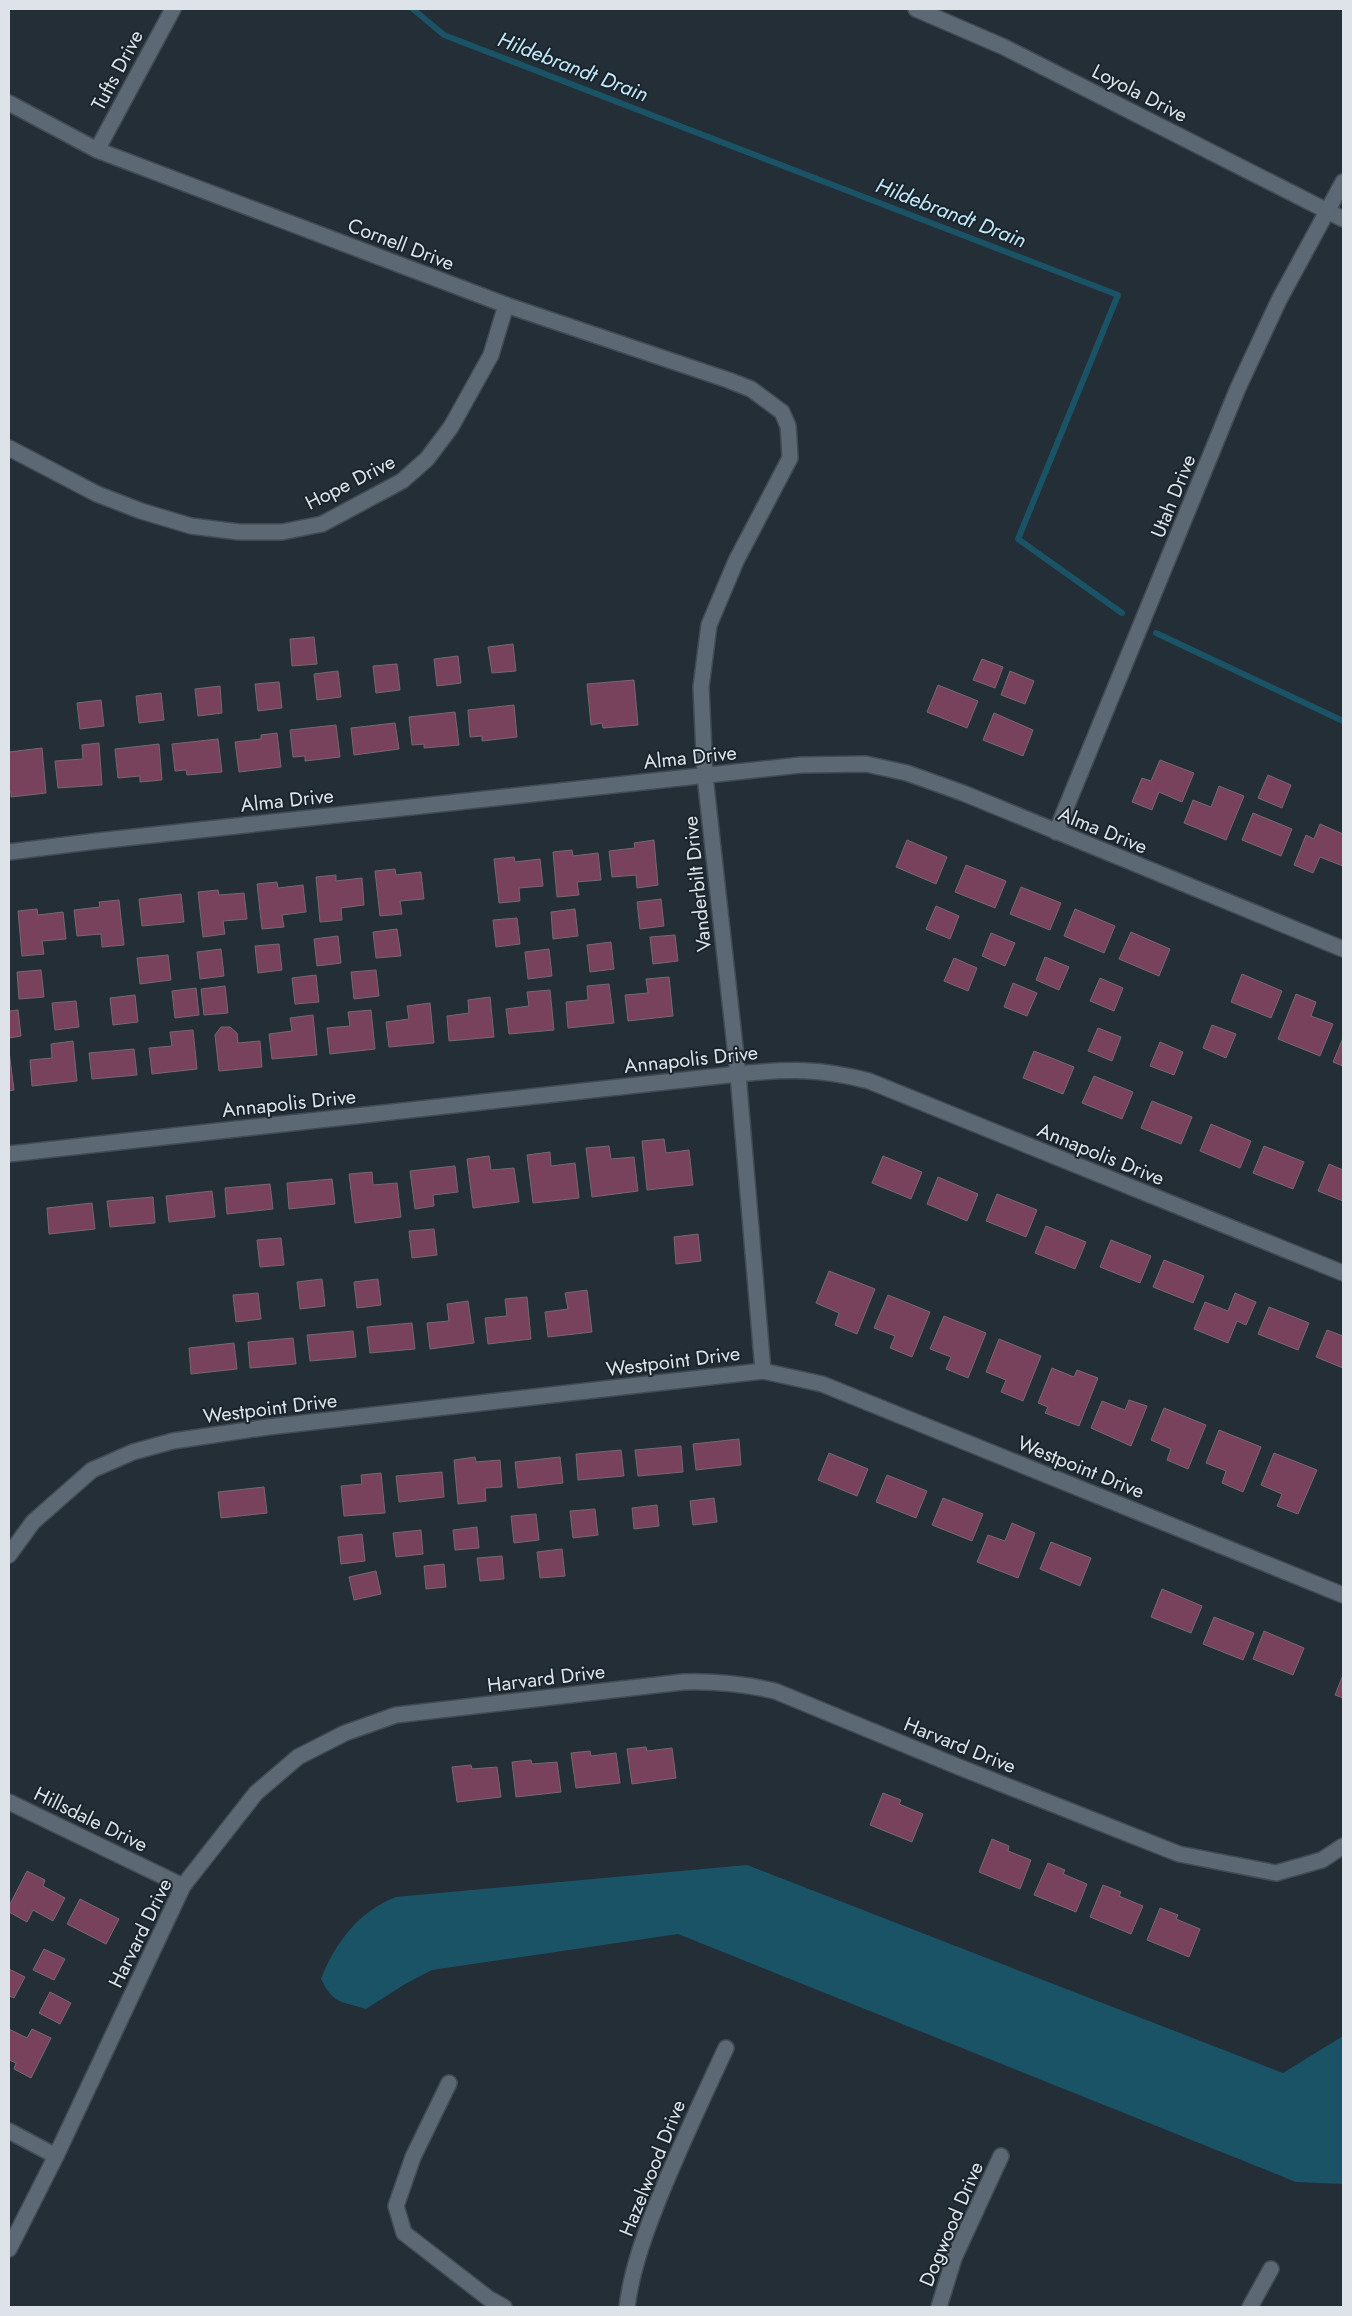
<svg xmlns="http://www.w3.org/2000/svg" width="1352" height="2316" viewBox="0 0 1352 2316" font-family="Jost,sans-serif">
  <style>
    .water { fill: #1a5366 }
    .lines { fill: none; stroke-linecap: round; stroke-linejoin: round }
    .stream { stroke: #1a5366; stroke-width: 6 }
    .building { fill: #78425d; stroke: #77686e }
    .minor-casing { stroke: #424b53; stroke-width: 18 }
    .minor { stroke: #5c6873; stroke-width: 15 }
    .labels { text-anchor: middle; stroke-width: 4; stroke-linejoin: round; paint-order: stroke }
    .street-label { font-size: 20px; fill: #dde3e9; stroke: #1a242d }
    .water-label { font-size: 21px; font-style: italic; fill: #c3eaf9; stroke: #1a242d }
  </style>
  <rect width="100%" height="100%" fill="#232e37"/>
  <path class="water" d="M 747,1865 L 1283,2073 L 1343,2036 L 1343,2184 L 1296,2182 L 678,1934 L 432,1970 L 405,1984 L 366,2009 C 341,2001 334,2005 321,1979 C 335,1943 359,1911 396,1897 Z"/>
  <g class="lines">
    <g class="stream">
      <path d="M 413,9 L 444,35 L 1118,295 L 1018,539 L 1122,613"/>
      <path d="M 1156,633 L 1343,721"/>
    </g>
  </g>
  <g class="building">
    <path d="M 314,637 L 317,664 L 292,666 L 290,639 Z"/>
    <path d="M 513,644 L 516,671 L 492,673 L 488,647 Z"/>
    <path d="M 458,656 L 461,683 L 437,686 L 434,659 Z"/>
    <path d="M 982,659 L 1003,667 L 995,688 L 973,680 Z"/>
    <path d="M 397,664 L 400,690 L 376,693 L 373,666 Z"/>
    <path d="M 338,671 L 341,697 L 317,700 L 314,674 Z"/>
    <path d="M 1010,671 L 1034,681 L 1025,704 L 1001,695 Z"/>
    <path d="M 634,680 L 638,725 L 603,728 L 602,723 L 591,725 L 587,684 Z"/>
    <path d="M 279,682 L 282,708 L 258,711 L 255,684 Z"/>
    <path d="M 938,685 L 978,701 L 967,728 L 927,712 Z"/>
    <path d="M 220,686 L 222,713 L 198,716 L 195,689 Z"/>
    <path d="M 161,693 L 164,720 L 139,723 L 136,696 Z"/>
    <path d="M 101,700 L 104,726 L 80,729 L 77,703 Z"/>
    <path d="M 514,705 L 517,737 L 482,741 L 482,736 L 470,737 L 468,710 Z"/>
    <path d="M 455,712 L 459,745 L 424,748 L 424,744 L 412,745 L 409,717 Z"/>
    <path d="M 994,713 L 1033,730 L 1023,756 L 983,740 Z"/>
    <path d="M 395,723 L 399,749 L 354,755 L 351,728 Z"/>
    <path d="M 336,725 L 340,757 L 305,761 L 305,756 L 293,757 L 290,730 Z"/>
    <path d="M 277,733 L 281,767 L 239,772 L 235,742 L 261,739 L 261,735 Z"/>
    <path d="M 218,739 L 222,772 L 187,775 L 186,770 L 175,771 L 172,744 Z"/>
    <path d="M 99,743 L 102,785 L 58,788 L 55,761 L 83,759 L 82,745 Z"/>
    <path d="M 159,744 L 162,780 L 140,782 L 140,776 L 118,778 L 115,749 Z"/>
    <path d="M 42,748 L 46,793 L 11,797 L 11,792 L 9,792 L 9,752 Z"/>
    <path d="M 1160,760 L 1194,773 L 1182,802 L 1159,792 L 1152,810 L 1132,802 L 1142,778 L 1151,781 Z"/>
    <path d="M 1268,775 L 1291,785 L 1282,808 L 1258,798 Z"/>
    <path d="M 1219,786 L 1244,796 L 1226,840 L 1184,823 L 1193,800 L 1211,807 Z"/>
    <path d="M 1253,813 L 1292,829 L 1281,856 L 1242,840 Z"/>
    <path d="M 1320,824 L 1343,834 L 1343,866 L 1320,857 L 1313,873 L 1294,865 L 1306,835 L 1314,839 Z"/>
    <path d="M 654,840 L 658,885 L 637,888 L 636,875 L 612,877 L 609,851 L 635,848 L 634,843 Z"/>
    <path d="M 907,840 L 947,857 L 936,884 L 896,867 Z"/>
    <path d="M 572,850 L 573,856 L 598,853 L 601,880 L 577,882 L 579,895 L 557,897 L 553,852 Z"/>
    <path d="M 514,857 L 515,862 L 540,859 L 543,886 L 519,888 L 520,901 L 499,903 L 494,859 Z"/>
    <path d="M 966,865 L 1006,881 L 995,908 L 955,892 Z"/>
    <path d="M 395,869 L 396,875 L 421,872 L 424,899 L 400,901 L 402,914 L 380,916 L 375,871 Z"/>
    <path d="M 336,875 L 336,881 L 362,878 L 364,905 L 341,908 L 342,920 L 320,922 L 316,877 Z"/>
    <path d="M 277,882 L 278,888 L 303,885 L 306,912 L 282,915 L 284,927 L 262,929 L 257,884 Z"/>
    <path d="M 1021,887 L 1061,903 L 1050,930 L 1010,914 Z"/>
    <path d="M 218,890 L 219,895 L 244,893 L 247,919 L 223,921 L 225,934 L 203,937 L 198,892 Z"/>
    <path d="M 181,894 L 184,922 L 142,926 L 139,899 Z"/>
    <path d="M 661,899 L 664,926 L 640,929 L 637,902 Z"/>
    <path d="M 119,900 L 124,945 L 102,947 L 101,934 L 77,936 L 74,910 L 100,907 L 99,902 Z"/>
    <path d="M 936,906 L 959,916 L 950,939 L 926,929 Z"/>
    <path d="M 37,909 L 38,915 L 63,912 L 66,939 L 42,941 L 44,954 L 22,956 L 18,911 Z"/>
    <path d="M 575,909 L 578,936 L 553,939 L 551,912 Z"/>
    <path d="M 1075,909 L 1115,926 L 1104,953 L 1064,936 Z"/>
    <path d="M 517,918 L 520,944 L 496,947 L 493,920 Z"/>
    <path d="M 397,929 L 401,956 L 376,958 L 373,932 Z"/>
    <path d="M 1131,932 L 1170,949 L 1159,976 L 1119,959 Z"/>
    <path d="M 991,933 L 1015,943 L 1005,966 L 982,956 Z"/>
    <path d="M 675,935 L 678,961 L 653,964 L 650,937 Z"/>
    <path d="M 338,936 L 341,963 L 317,966 L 314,939 Z"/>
    <path d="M 611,942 L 614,969 L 590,972 L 587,945 Z"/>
    <path d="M 279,944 L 282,970 L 258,973 L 255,946 Z"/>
    <path d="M 221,949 L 224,976 L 200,979 L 197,952 Z"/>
    <path d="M 549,949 L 552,976 L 528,979 L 525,952 Z"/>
    <path d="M 168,955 L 171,980 L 140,984 L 137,958 Z"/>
    <path d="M 1045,957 L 1069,967 L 1059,990 L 1036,980 Z"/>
    <path d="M 954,958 L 977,968 L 968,991 L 944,981 Z"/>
    <path d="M 41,970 L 44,997 L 19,999 L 17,972 Z"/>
    <path d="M 376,970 L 379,996 L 354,999 L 351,972 Z"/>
    <path d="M 1242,974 L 1282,991 L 1271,1018 L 1231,1002 Z"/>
    <path d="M 316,975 L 319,1002 L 295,1004 L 292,978 Z"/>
    <path d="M 669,977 L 673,1016 L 628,1021 L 625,995 L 648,993 L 646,979 Z"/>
    <path d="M 1100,978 L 1123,988 L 1114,1011 L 1090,1001 Z"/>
    <path d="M 1013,983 L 1037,993 L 1027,1016 L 1004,1007 Z"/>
    <path d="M 609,984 L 614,1023 L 568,1028 L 566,1002 L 588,1000 L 587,986 Z"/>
    <path d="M 225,986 L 228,1013 L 204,1015 L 201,989 Z"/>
    <path d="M 196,988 L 199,1015 L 175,1018 L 172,991 Z"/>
    <path d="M 550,990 L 554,1030 L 509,1034 L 506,1009 L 529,1006 L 527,992 Z"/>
    <path d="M 1296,994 L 1316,1002 L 1311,1016 L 1333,1024 L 1320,1056 L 1278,1039 Z"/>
    <path d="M 135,995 L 138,1022 L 113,1025 L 110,998 Z"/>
    <path d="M 490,997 L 494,1037 L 449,1041 L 447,1016 L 469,1013 L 468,1000 Z"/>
    <path d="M 76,1001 L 79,1027 L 55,1030 L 52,1003 Z"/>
    <path d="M 430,1003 L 434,1043 L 389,1047 L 386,1022 L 409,1019 L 407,1006 Z"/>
    <path d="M 18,1010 L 21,1036 L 9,1038 L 9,1011 Z"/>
    <path d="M 371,1010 L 375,1049 L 330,1054 L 327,1028 L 350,1026 L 348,1012 Z"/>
    <path d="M 313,1015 L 317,1055 L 272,1059 L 269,1034 L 292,1031 L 290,1018 Z"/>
    <path d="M 1212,1025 L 1236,1034 L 1226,1058 L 1203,1048 Z"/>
    <path d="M 221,1027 L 230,1027 L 237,1033 L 238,1043 L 260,1041 L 262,1067 L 219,1071 L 215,1035 Z"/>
    <path d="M 1098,1028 L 1121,1037 L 1112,1061 L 1088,1051 Z"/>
    <path d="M 193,1030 L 197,1069 L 152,1074 L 149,1048 L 172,1046 L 170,1032 Z"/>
    <path d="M 1343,1038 L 1343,1066 L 1333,1062 Z"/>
    <path d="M 73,1041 L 77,1081 L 32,1086 L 30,1060 L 52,1058 L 51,1044 Z"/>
    <path d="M 1160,1042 L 1183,1052 L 1174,1075 L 1150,1066 Z"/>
    <path d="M 134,1049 L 137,1075 L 92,1079 L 89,1053 Z"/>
    <path d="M 9,1051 L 14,1090 L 9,1091 Z"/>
    <path d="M 1034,1051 L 1074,1067 L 1063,1094 L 1023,1078 Z"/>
    <path d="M 1094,1076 L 1133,1092 L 1122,1119 L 1082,1103 Z"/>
    <path d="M 1152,1101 L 1192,1117 L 1181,1144 L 1141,1128 Z"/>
    <path d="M 1211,1124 L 1251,1141 L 1240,1168 L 1200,1151 Z"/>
    <path d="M 664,1139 L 666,1153 L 689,1150 L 693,1185 L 647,1190 L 642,1141 Z"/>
    <path d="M 609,1146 L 611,1159 L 634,1157 L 638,1191 L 592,1197 L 586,1148 Z"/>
    <path d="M 1264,1146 L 1304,1162 L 1293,1189 L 1253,1173 Z"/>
    <path d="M 550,1152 L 551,1166 L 575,1163 L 579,1198 L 533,1203 L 527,1155 Z"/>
    <path d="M 489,1156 L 491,1170 L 514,1168 L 519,1202 L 473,1208 L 467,1159 Z"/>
    <path d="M 883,1156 L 922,1172 L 911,1199 L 872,1183 Z"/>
    <path d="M 1329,1164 L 1343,1170 L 1343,1201 L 1318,1191 Z"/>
    <path d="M 455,1166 L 458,1192 L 433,1195 L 434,1206 L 415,1209 L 410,1171 Z"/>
    <path d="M 372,1172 L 373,1185 L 397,1183 L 401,1217 L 355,1223 L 349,1174 Z"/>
    <path d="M 938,1177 L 978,1194 L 967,1221 L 927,1204 Z"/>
    <path d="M 332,1179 L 335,1204 L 289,1209 L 287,1183 Z"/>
    <path d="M 270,1184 L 273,1209 L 227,1214 L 225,1188 Z"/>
    <path d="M 212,1191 L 215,1217 L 169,1222 L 166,1196 Z"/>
    <path d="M 997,1194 L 1037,1210 L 1026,1237 L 986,1221 Z"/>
    <path d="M 153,1197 L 155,1223 L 110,1227 L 107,1201 Z"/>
    <path d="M 92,1203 L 95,1229 L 49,1234 L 47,1208 Z"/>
    <path d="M 1046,1226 L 1086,1242 L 1075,1269 L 1035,1253 Z"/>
    <path d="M 434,1229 L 437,1255 L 412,1258 L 409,1231 Z"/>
    <path d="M 698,1234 L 701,1261 L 676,1264 L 674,1237 Z"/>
    <path d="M 281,1238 L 284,1265 L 260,1267 L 257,1240 Z"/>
    <path d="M 1111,1240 L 1151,1256 L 1140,1283 L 1100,1267 Z"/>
    <path d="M 1164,1260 L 1204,1276 L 1193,1303 L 1153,1287 Z"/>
    <path d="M 829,1271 L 875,1289 L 857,1334 L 835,1325 L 839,1313 L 816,1303 Z"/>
    <path d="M 322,1279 L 325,1306 L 300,1309 L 297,1282 Z"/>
    <path d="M 378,1279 L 381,1305 L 357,1308 L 354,1282 Z"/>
    <path d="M 587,1290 L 592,1332 L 548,1337 L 545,1312 L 568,1309 L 565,1293 Z"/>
    <path d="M 258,1293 L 261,1319 L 236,1322 L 233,1295 Z"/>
    <path d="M 1235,1293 L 1256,1302 L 1246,1325 L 1237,1321 L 1228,1343 L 1194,1329 L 1205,1302 L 1228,1311 Z"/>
    <path d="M 888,1295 L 930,1312 L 912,1357 L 890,1348 L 895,1336 L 874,1328 Z"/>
    <path d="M 527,1297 L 531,1339 L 488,1344 L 485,1318 L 507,1316 L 505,1299 Z"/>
    <path d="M 468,1301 L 474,1343 L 430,1349 L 427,1323 L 449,1321 L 447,1304 Z"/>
    <path d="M 1269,1307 L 1309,1323 L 1298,1350 L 1258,1334 Z"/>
    <path d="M 944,1316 L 986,1333 L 968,1378 L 946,1369 L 951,1357 L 930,1349 Z"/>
    <path d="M 412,1323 L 415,1349 L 370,1353 L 367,1327 Z"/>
    <path d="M 1327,1330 L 1343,1336 L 1343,1368 L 1316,1357 Z"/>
    <path d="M 353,1331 L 356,1357 L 310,1361 L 307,1335 Z"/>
    <path d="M 293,1338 L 296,1364 L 250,1368 L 248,1342 Z"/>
    <path d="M 999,1339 L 1041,1356 L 1023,1401 L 1001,1392 L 1006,1380 L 986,1372 Z"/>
    <path d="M 234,1343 L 237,1369 L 191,1374 L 189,1348 Z"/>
    <path d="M 1052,1368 L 1074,1377 L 1077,1370 L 1098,1378 L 1079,1426 L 1045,1413 L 1048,1407 L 1038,1403 Z"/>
    <path d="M 1129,1400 L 1147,1406 L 1131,1446 L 1091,1428 L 1102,1401 L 1125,1410 Z"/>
    <path d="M 1164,1408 L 1206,1425 L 1188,1469 L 1167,1460 L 1171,1449 L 1151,1440 Z"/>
    <path d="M 1219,1430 L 1261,1447 L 1243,1492 L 1222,1483 L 1226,1471 L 1206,1463 Z"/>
    <path d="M 739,1439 L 741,1465 L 696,1470 L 693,1444 Z"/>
    <path d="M 681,1446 L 683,1472 L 638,1476 L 635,1450 Z"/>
    <path d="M 621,1450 L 624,1476 L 578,1480 L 576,1454 Z"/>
    <path d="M 829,1453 L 868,1469 L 857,1496 L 818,1480 Z"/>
    <path d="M 1274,1453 L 1317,1470 L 1298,1514 L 1277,1506 L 1282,1494 L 1261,1485 Z"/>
    <path d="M 475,1457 L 476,1462 L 500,1460 L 502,1487 L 485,1488 L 486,1501 L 458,1504 L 454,1460 Z"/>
    <path d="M 560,1457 L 563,1483 L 518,1488 L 515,1462 Z"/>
    <path d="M 442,1472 L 444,1497 L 399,1502 L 396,1476 Z"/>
    <path d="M 381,1473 L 385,1513 L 344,1516 L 341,1486 L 362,1484 L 361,1475 Z"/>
    <path d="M 887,1475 L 927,1491 L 916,1518 L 876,1502 Z"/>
    <path d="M 264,1487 L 267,1513 L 221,1518 L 218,1492 Z"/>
    <path d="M 714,1498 L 717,1522 L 693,1525 L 690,1501 Z"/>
    <path d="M 943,1498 L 983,1514 L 972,1541 L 932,1525 Z"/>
    <path d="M 657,1505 L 659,1526 L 634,1529 L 632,1508 Z"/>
    <path d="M 595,1509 L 598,1535 L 573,1538 L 570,1511 Z"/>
    <path d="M 536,1514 L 539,1540 L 514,1543 L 511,1516 Z"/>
    <path d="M 1012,1523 L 1035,1533 L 1018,1578 L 977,1562 L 988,1535 L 1005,1541 Z"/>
    <path d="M 477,1527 L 479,1548 L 455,1550 L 453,1530 Z"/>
    <path d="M 421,1530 L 423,1554 L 396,1557 L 393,1533 Z"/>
    <path d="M 362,1534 L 365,1561 L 341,1564 L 338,1537 Z"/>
    <path d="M 1051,1542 L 1091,1558 L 1080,1586 L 1040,1569 Z"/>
    <path d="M 562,1549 L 565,1576 L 540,1578 L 537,1552 Z"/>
    <path d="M 502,1556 L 504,1579 L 480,1581 L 477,1558 Z"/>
    <path d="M 444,1564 L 446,1587 L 426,1589 L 424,1566 Z"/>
    <path d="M 376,1571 L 381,1594 L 354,1600 L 349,1577 Z"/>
    <path d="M 1162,1589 L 1202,1606 L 1191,1633 L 1151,1617 Z"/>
    <path d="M 1214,1617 L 1254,1633 L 1243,1660 L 1203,1644 Z"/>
    <path d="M 1264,1631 L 1304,1648 L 1293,1675 L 1253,1659 Z"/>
    <path d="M 1343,1675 L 1343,1698 L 1335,1695 Z"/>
    <path d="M 646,1747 L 647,1751 L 672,1748 L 676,1778 L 632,1784 L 627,1749 Z"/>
    <path d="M 590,1751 L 591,1756 L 616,1753 L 620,1783 L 576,1788 L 571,1753 Z"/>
    <path d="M 531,1760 L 532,1764 L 557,1762 L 561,1792 L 516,1797 L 512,1762 Z"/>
    <path d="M 471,1765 L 472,1769 L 497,1767 L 501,1797 L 457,1802 L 452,1767 Z"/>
    <path d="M 883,1793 L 901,1800 L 899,1804 L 923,1814 L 912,1842 L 870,1825 Z"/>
    <path d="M 992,1839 L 1009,1846 L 1008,1851 L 1031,1860 L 1020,1889 L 979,1872 Z"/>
    <path d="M 1048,1863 L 1065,1870 L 1063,1874 L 1087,1884 L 1076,1912 L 1034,1895 Z"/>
    <path d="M 27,1871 L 45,1880 L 43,1886 L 65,1898 L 53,1921 L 33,1910 L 27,1922 L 9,1912 L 9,1906 Z"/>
    <path d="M 1103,1885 L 1121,1892 L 1119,1896 L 1143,1906 L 1131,1934 L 1090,1917 Z"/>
    <path d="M 80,1899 L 119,1919 L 106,1944 L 67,1924 Z"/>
    <path d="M 1160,1908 L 1178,1915 L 1176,1919 L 1200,1929 L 1189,1957 L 1147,1940 Z"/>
    <path d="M 44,1949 L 65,1959 L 54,1980 L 33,1970 Z"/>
    <path d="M 9,1969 L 25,1977 L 14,1998 L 9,1996 Z"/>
    <path d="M 50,1992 L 71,2003 L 60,2024 L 39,2013 Z"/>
    <path d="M 9,2029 L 27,2038 L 32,2029 L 51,2038 L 31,2078 L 14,2069 L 16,2063 L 9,2060 Z"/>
  </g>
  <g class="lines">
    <defs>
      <g id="minor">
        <path d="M 916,9 L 1004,47 L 1343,219"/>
        <path d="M 9,103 L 97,150 L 506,305 L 728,380 L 751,389 L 782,412 L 788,426 L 789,439 L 790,458 L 736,561 L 709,625 L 701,687 L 705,776 L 738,1074 L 763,1371"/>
        <path d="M 97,150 L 173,9"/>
        <path d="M 9,448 L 97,494 L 141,511 L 191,526 L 239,532 L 282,532 L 322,524 L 402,481 L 427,459 L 451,427 L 491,355 L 506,305"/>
        <path d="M 1056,832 L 1238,388 L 1279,300 L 1343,182"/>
        <path d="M 9,852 L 97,841 L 801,765 L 866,764 L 907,773 L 963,793 L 1343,949"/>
        <path d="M 9,1154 L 738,1074 C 788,1069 820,1068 869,1081 L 1343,1273"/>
        <path d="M 9,1555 L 33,1522 L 92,1470 L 133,1452 L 173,1441 L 268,1427 L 763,1371 L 822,1384 L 1343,1595"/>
        <path d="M 9,1802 L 183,1886"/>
        <path d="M 449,2083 L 413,2157 L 396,2206 L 404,2233 L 488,2298 L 504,2307"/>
        <path d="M 9,2131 L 56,2156"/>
        <path d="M 9,2249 L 56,2156 L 183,1886 L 256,1793 L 298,1757 L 345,1733 L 396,1715 L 683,1682 C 715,1681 744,1684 775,1691 L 959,1767 L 1179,1854 L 1276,1873 L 1322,1860 L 1343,1846"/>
        <path d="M 627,2307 C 632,2267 647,2228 662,2191 C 682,2142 704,2095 726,2048"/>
        <path d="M 939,2307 L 954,2258 L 1001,2156"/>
        <path d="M 1250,2307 L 1271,2269"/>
      </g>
    </defs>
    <use href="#minor" class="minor-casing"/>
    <use href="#minor" class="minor"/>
  </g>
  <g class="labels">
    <g class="street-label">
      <text transform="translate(117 70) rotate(-62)" y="7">Tufts Drive</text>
      <text transform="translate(1140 93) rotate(27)" y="7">Loyola Drive</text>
      <text transform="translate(401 244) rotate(21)" y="7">Cornell Drive</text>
      <text transform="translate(350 482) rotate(-27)" y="7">Hope Drive</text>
      <text transform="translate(1173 496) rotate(-68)" y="7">Utah Drive</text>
      <text transform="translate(690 757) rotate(-6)" y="7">Alma Drive</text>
      <text transform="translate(287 800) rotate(-6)" y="7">Alma Drive</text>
      <text transform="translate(1103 830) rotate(22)" y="7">Alma Drive</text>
      <text transform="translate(697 884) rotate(-96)" y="7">Vanderbilt Drive</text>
      <text transform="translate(691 1059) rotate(-6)" y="7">Annapolis Drive</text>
      <text transform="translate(289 1103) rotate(-6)" y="7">Annapolis Drive</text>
      <text transform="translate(1101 1154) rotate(22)" y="7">Annapolis Drive</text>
      <text transform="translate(673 1361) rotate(-7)" y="7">Westpoint Drive</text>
      <text transform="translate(270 1408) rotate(-7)" y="7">Westpoint Drive</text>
      <text transform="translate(1081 1467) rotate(22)" y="7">Westpoint Drive</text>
      <text transform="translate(546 1678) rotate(-7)" y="7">Harvard Drive</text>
      <text transform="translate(960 1745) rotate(22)" y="7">Harvard Drive</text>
      <text transform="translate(91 1819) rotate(26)" y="7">Hillsdale Drive</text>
      <text transform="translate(140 1933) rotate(-64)" y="7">Harvard Drive</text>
      <text transform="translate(652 2168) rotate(-68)" y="7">Hazelwood Drive</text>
      <text transform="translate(951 2224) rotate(-67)" y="7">Dogwood Drive</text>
    </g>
    <g class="water-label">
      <text transform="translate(573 67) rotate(21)" y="7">Hildebrandt Drain</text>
      <text transform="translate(951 213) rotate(21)" y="7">Hildebrandt Drain</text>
    </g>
  </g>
  <rect width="1352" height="2316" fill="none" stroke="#dde3e9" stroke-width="20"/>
</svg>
